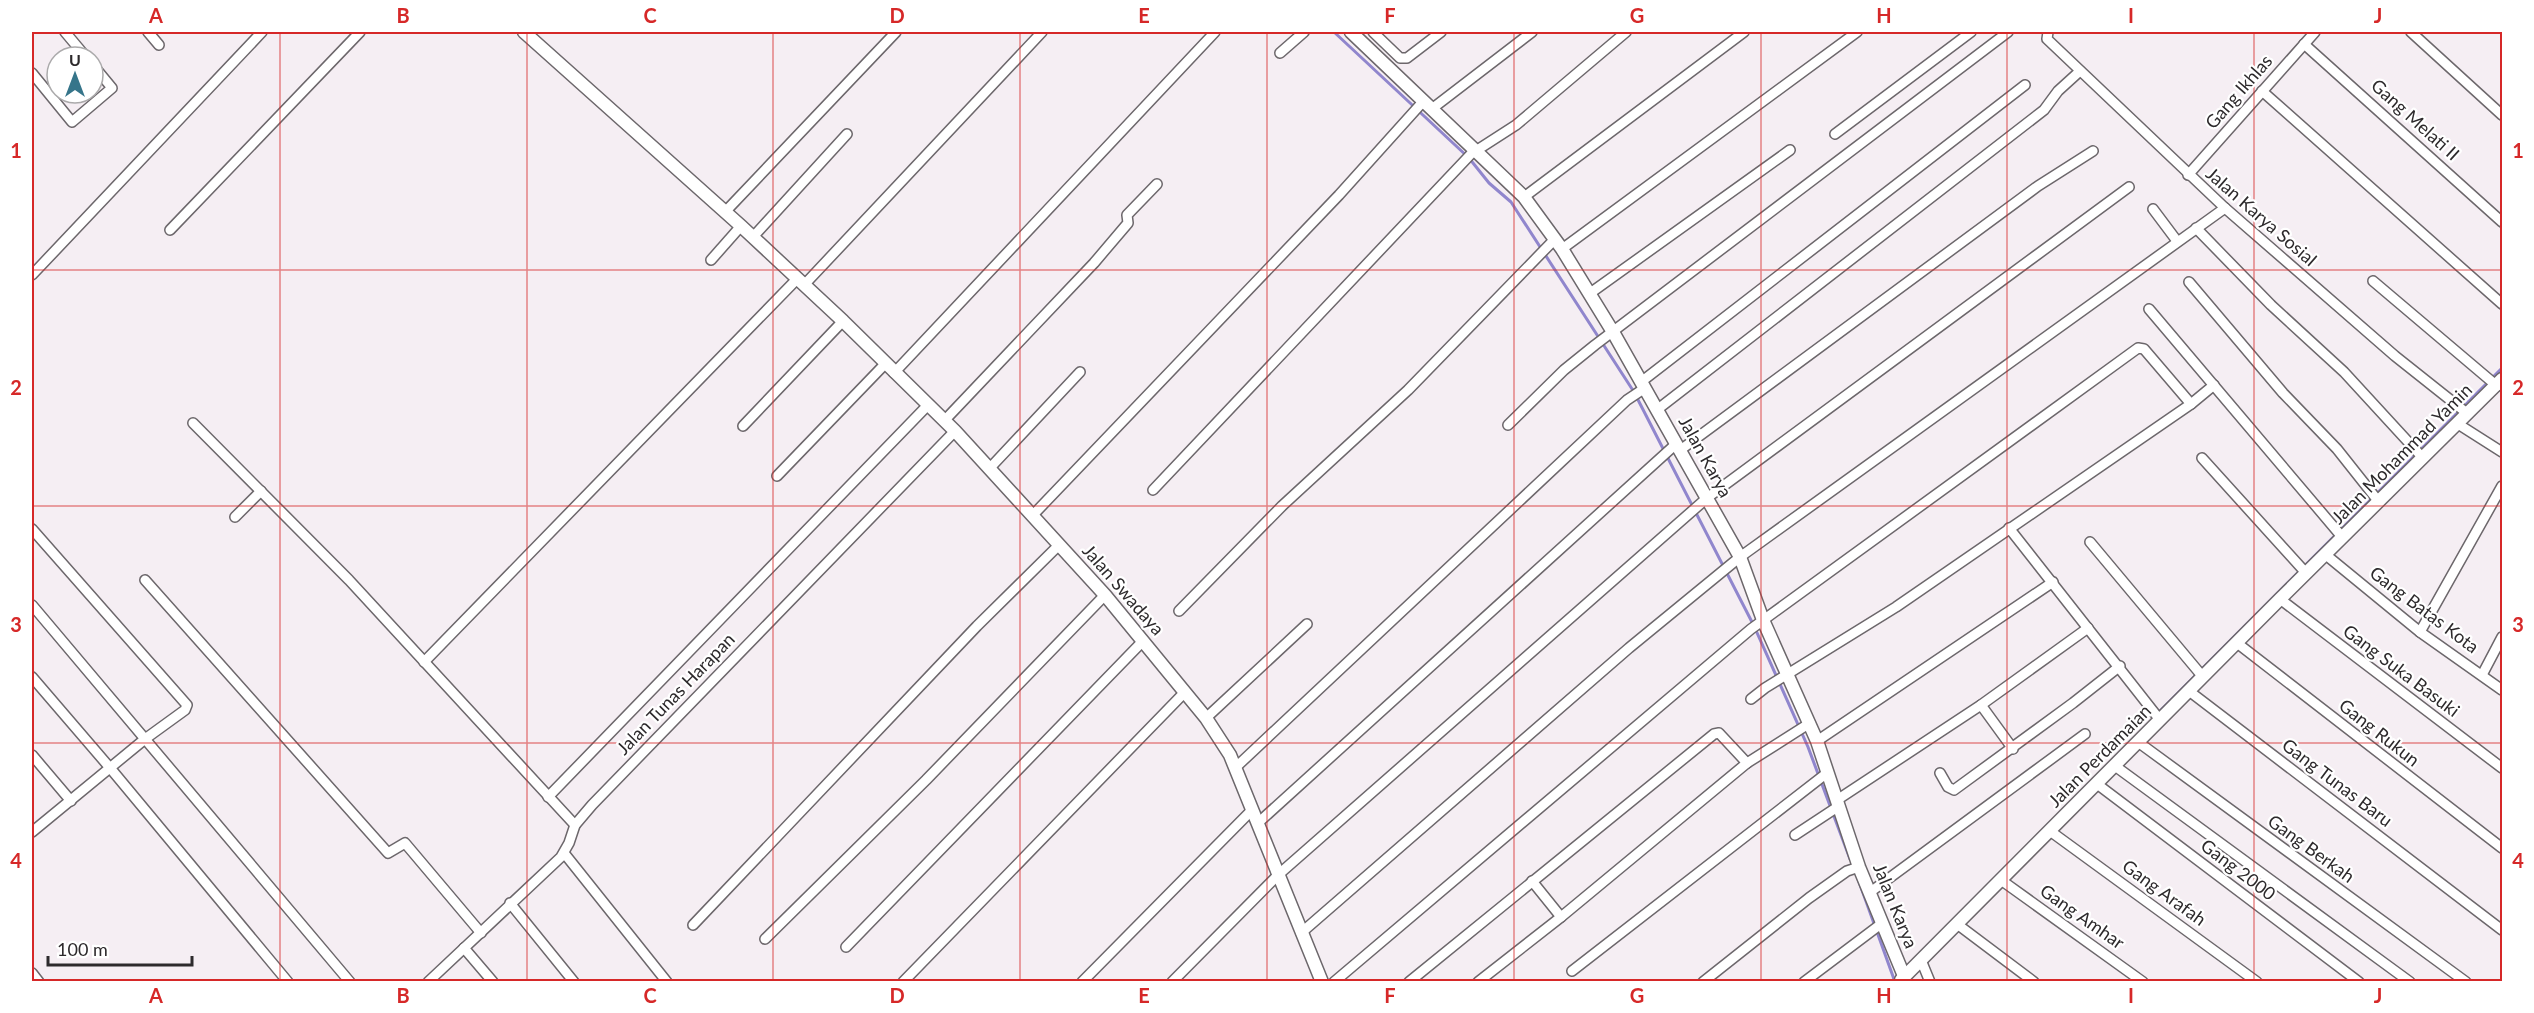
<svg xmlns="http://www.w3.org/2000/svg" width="2534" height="1013" viewBox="0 0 2534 1013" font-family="Lato,sans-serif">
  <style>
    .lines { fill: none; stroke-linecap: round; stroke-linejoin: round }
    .stream { stroke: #9086cd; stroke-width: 3 }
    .minor-casing { stroke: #6c676b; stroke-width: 12 }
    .tertiary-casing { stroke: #6c676b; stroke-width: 15 }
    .minor { stroke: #fff; stroke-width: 9 }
    .tertiary { stroke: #fff; stroke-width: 12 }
    .grid { fill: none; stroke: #d62828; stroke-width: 1.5; stroke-opacity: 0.55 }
    .labels { text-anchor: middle; stroke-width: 4.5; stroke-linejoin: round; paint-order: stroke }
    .street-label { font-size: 18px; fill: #2d2a2c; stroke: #fff }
    .neatline { fill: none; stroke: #d62828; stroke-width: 2 }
    .grid-label { font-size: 20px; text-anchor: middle; font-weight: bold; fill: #d62828 }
  </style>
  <rect width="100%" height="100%" fill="#f5eef3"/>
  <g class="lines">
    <g class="stream">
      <path d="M 1334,32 L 1469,158 L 1489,183 L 1511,202 L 1634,392 L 1754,626 L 1808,747 L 1850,859"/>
      <path d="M 2160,711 L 2502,368"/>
      <path d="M 1858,879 L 1895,982"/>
    </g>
    <defs>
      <g id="minor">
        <path d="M 65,32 L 86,57"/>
        <path d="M 148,32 L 159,45"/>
        <path d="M 1373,32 L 1400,58 L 1407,58 L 1441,32"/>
        <path d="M 2048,32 L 2047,39 L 2225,208 L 2395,356 L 2468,414"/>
        <path d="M 2411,32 L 2502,115"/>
        <path d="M 2304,44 L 2502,222"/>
        <path d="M 1280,53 L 1304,32"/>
        <path d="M 32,73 L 72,122 L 112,88 L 93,65"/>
        <path d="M 2262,91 L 2502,304"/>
        <path d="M 1433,108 L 1532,32"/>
        <path d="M 1835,134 L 1971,32"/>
        <path d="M 2188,175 L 2315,32"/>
        <path d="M 1524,197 L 1744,32"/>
        <path d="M 2153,209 L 2177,241"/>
        <path d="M 725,212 L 896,32"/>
        <path d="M 2196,228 L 2271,305 L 2344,372 L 2423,458"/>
        <path d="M 170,230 L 360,32"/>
        <path d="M 753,237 L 847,134"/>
        <path d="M 1562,249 L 1857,32"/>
        <path d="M 711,260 L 741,226"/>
        <path d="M 32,275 L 262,32"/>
        <path d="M 2373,281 L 2497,386"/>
        <path d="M 2189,282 L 2283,393 L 2337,449 L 2379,502"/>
        <path d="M 805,284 L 1042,32"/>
        <path d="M 1589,294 L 1790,150"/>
        <path d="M 2149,309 L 2343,538"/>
        <path d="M 894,373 L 1215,32"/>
        <path d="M 1641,382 L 2025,85"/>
        <path d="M 2191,404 L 2214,385"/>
        <path d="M 1658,409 L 2044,110 L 2058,91 L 2080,71"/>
        <path d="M 944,421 L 1094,263 L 1128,223 L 1127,215 L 1157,184"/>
        <path d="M 193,423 L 349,580 L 575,825"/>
        <path d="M 2458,424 L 2502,452"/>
        <path d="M 1508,425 L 1564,370 L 1595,345 L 2008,32"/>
        <path d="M 743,426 L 843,321"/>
        <path d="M 1679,451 L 2038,186 L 2093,151"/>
        <path d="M 2202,458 L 2306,573"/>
        <path d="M 989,469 L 1080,372"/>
        <path d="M 777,476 L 885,364"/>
        <path d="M 1153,490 L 1471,154 L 1516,125 L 1626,32"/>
        <path d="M 1033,515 L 1339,195 L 1420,105 L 1426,103"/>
        <path d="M 235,517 L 261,491"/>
        <path d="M 2009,528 L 2160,720"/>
        <path d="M 32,529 L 187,705 L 185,710 L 145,739 L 32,832"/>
        <path d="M 2090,542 L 2203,677"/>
        <path d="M 2326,555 L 2420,632 L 2502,690"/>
        <path d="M 145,580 L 388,853 L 405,843 L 481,933"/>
        <path d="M 2280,599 L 2502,768"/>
        <path d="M 32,605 L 350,982"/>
        <path d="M 1179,611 L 1282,506 L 1408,390 L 1555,239"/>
        <path d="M 2420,632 L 2502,486"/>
        <path d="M 2237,643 L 2502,848"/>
        <path d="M 424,662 L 798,278"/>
        <path d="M 2482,675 L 2502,637"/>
        <path d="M 32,677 L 111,769 L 288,982"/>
        <path d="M 2189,691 L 2502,930"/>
        <path d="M 1981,705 L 2013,749"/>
        <path d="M 1206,718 L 1307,624"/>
        <path d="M 1817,741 L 2053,582"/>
        <path d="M 2138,742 L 2466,982"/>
        <path d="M 32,755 L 71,801"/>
        <path d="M 2115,766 L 2410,982"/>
        <path d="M 1235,768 L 1627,400 L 1645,388"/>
        <path d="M 1940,773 L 1948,787 L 1954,790 L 2073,703 L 2120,666"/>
        <path d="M 2097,784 L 2359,982"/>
        <path d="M 548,797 L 928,405"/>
        <path d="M 1837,800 L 1981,705 L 2088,628"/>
        <path d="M 1259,822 L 1676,444"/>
        <path d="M 2050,831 L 2257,982"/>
        <path d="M 1795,835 L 1839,806"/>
        <path d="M 564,853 L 667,982"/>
        <path d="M 2001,880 L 2143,982"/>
        <path d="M 1532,881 L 1561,917"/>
        <path d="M 1869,893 L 2085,734"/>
        <path d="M 510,903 L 574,982"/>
        <path d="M 1957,924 L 2034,982"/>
        <path d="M 693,925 L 977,626 L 1059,545"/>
        <path d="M 1301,933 L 1629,648 L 1740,557 L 2225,208"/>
        <path d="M 765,939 L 926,780 L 1105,595"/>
        <path d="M 846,947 L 1143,641"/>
        <path d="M 464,948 L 493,982"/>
        <path d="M 1921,960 L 1930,982"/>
        <path d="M 1572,971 L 1827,773"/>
        <path d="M 32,973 L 39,982"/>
        <path d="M 428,982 L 561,857 L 569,843 L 575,825 L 592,805 L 955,431"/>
        <path d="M 903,982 L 1185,692"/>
        <path d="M 1082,982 L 1252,810"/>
        <path d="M 1172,982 L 1278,875 L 1707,498 L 2129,187"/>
        <path d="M 1334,982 L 1751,629 L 2138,348 L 2144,349 L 2191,404 L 1896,607 L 1765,688 L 1751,699"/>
        <path d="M 1409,982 L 1714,734 L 1719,733 L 1747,763"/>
        <path d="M 1478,982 L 1561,917 L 1747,763 L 1810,723"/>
        <path d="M 1703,982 L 1809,898 L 1847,871 L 1859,867"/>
        <path d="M 1804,982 L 1881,924"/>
      </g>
      <g id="tertiary">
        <path d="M 524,32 L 741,226 L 843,321 L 955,431 L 1105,595 L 1206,718 L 1230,755 L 1322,982"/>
        <path d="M 1351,32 L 1524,197 L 1562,249 L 1613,332 L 1740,557 L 1763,620 L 1817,741 L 1859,867 L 1904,976"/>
        <path d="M 1901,980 L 2280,599 L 2502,379"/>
      </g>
    </defs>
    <use href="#minor" class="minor-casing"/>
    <use href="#tertiary" class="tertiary-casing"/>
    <use href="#minor" class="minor"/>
    <use href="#tertiary" class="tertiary"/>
  </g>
  <path class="grid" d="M 280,32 L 280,982M 527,32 L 527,982M 773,32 L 773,982M 1020,32 L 1020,982M 1267,32 L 1267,982M 1514,32 L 1514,982M 1761,32 L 1761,982M 2007,32 L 2007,982M 2254,32 L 2254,982M 32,270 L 2502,270M 32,506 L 2502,506M 32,743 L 2502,743"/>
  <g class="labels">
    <g class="street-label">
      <text transform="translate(2239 92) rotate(-49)" y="6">Gang Ikhlas</text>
      <text transform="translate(2415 120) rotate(42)" y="6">Gang Melati II</text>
      <text transform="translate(2261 217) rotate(41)" y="6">Jalan Karya Sosial</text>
      <text transform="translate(2402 454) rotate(-45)" y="6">Jalan Mohammad Yamin</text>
      <text transform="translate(1705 457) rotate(61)" y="6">Jalan Karya</text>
      <text transform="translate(1123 590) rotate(49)" y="6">Jalan Swadaya</text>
      <text transform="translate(2424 610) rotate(37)" y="6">Gang Batas Kota</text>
      <text transform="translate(2401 671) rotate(37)" y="6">Gang Suka Basuki</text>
      <text transform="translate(676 694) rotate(-46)" y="6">Jalan Tunas Harapan</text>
      <text transform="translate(2379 733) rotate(38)" y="6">Gang Rukun</text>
      <text transform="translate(2100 756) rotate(-45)" y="6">Jalan Perdamaian</text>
      <text transform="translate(2337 783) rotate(37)" y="6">Gang Tunas Baru</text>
      <text transform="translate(2311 849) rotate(36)" y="6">Gang Berkah</text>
      <text transform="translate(2238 870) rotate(37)" y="6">Gang 2000</text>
      <text transform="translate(2164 893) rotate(36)" y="6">Gang Arafah</text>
      <text transform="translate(1895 906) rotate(68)" y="6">Jalan Karya</text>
      <text transform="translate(2082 917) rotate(35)" y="6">Gang Amhar</text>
    </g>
  </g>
  <rect width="2534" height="1013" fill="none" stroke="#ffffff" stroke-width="66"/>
  <g transform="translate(75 75)"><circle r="28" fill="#ffffff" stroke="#abaaab" stroke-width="1.5"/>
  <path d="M0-4.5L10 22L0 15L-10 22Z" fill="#36758a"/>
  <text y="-9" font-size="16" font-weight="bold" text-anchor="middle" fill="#2d2a2c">U</text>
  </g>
  <path d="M48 956v9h144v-9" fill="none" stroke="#2d2a2c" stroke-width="3"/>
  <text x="57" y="956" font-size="18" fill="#2d2a2c" stroke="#ffffff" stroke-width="4.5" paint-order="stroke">100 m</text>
  <rect x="33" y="33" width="2468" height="947" class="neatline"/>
  <g class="grid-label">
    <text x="156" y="23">A</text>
    <text x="403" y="23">B</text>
    <text x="650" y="23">C</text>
    <text x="897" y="23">D</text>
    <text x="1144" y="23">E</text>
    <text x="1390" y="23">F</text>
    <text x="1637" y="23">G</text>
    <text x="1884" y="23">H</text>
    <text x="2131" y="23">I</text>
    <text x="2378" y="23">J</text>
    <text x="16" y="158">1</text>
    <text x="2518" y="158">1</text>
    <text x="16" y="395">2</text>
    <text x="2518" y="395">2</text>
    <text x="16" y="632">3</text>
    <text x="2518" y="632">3</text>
    <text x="16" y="868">4</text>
    <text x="2518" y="868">4</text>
    <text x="156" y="1003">A</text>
    <text x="403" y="1003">B</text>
    <text x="650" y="1003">C</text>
    <text x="897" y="1003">D</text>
    <text x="1144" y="1003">E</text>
    <text x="1390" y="1003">F</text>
    <text x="1637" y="1003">G</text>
    <text x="1884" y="1003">H</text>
    <text x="2131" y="1003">I</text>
    <text x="2378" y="1003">J</text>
  </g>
</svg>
